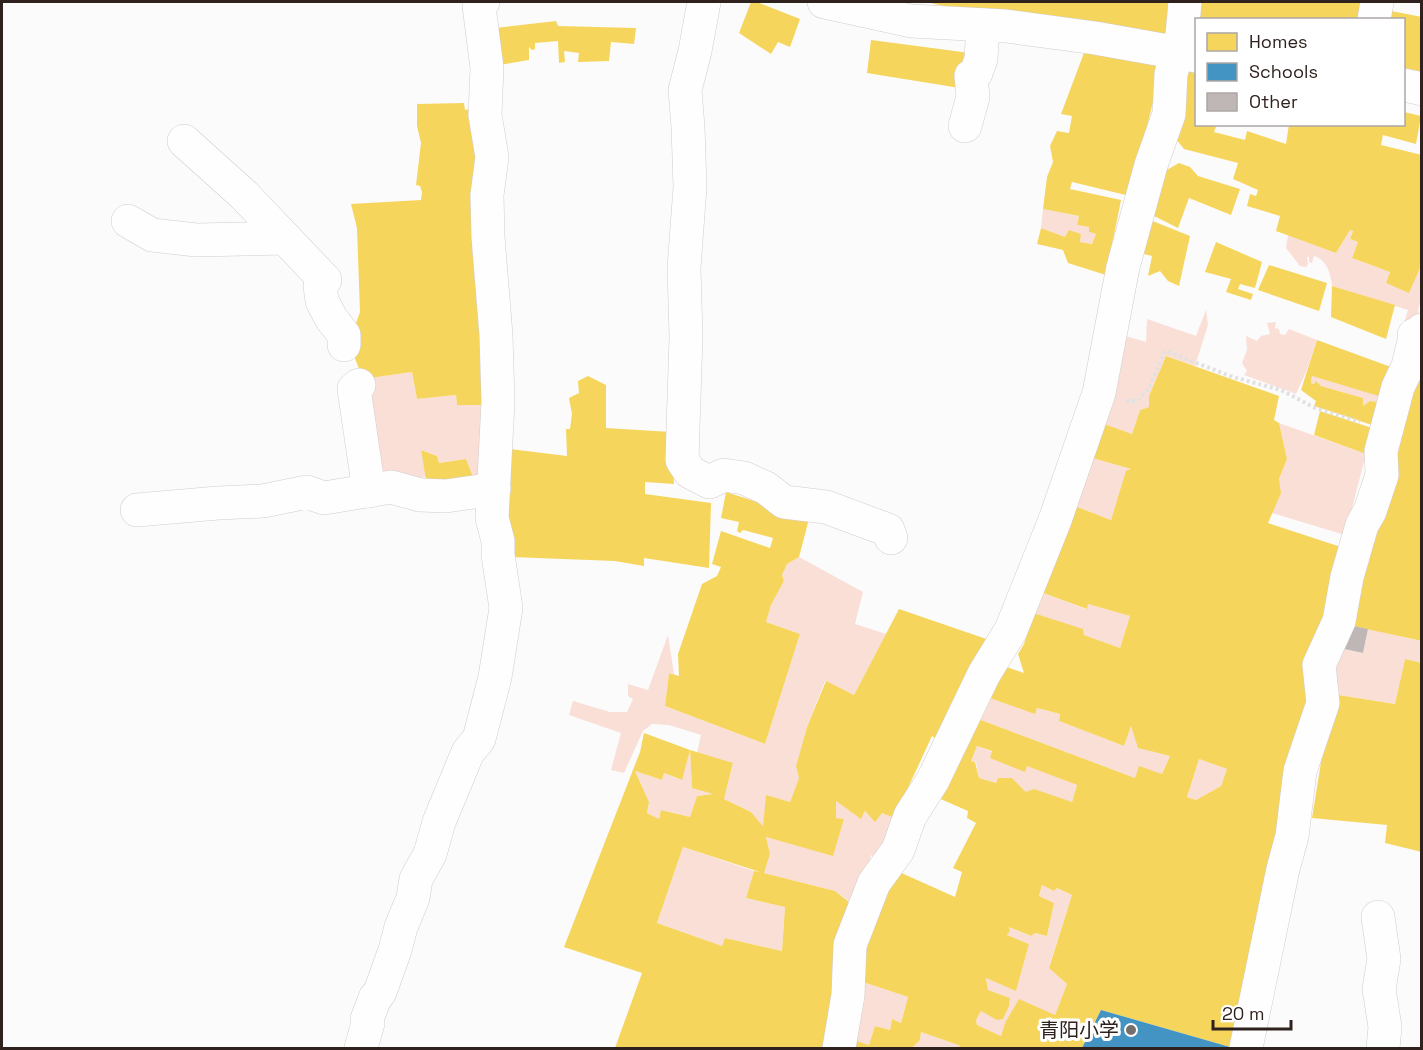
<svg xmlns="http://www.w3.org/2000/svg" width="1423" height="1050" viewBox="0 0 1423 1050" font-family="'Space Grotesk','Noto Sans SC',sans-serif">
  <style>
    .green { fill: #fadfd7 }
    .homes { fill: #f6d55c; fill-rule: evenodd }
    .schools { fill: #4393c3 }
    .building { fill: #beb7b6 }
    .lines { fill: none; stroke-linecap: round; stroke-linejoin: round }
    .minor-casing { stroke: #d2ccca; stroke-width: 34 }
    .highway-casing { stroke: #d2ccca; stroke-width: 34 }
    .path { stroke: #e2e1e1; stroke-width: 4; stroke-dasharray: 3 3; stroke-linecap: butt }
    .minor { stroke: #fefefe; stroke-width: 33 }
    .highway { stroke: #fefefe; stroke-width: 33 }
    .poi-dot { fill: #766e6b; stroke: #fff; stroke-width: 2 }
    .labels { text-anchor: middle; stroke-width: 6; stroke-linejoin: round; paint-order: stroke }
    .poi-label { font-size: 20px; fill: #2f221e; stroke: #fff; text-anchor: end }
  </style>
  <rect width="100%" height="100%" fill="#fbfbfb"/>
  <g class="green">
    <path d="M 1043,209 L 1079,216 L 1077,225 L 1089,227 L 1089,232 L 1096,234 L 1092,244 L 1080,242 L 1081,234 L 1069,231 L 1065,237 L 1041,228 Z"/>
    <path d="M 1350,230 L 1353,230 L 1350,239 L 1358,242 L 1352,258 L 1390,272 L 1386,283 L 1409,292 L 1420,266 L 1422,297 L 1418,310 L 1420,318 L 1418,329 L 1407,331 L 1407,340 L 1410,341 L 1404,364 L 1402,364 L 1401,370 L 1396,369 L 1393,381 L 1390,381 L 1383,421 L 1375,419 L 1379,407 L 1378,402 L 1370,401 L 1363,406 L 1363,398 L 1321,386 L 1316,382 L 1314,384 L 1311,383 L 1312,376 L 1382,396 L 1408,310 L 1332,286 C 1331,274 1327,260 1314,256 L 1312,263 L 1309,262 L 1309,257 L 1307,257 L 1308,264 L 1306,267 L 1300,266 L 1286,248 L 1288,235 L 1336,253 Z"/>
    <path d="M 1206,310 L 1208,325 L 1195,366 L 1166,356 L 1149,396 L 1149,407 L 1140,410 L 1132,434 L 1099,422 L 1122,335 L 1146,342 L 1147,319 L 1196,336 Z"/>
    <path d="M 1276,322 L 1275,328 L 1279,329 L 1280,334 L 1285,335 L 1289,329 L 1317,340 L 1306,372 L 1296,394 L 1244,375 L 1247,371 L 1242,363 L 1247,350 L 1246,336 L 1257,341 L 1261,336 L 1270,334 L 1267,323 Z"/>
    <path d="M 412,372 L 417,399 L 456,395 L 457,405 L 484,405 L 493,435 L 476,484 L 466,459 L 439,463 L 437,456 L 421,450 L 426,477 L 372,486 L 363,379 Z"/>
    <path d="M 1279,423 L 1366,454 L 1345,535 L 1272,513 L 1279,479 L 1287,459 Z"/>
    <path d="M 1089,457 L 1131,469 L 1111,520 L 1072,505 Z"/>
    <path d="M 799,557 L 863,592 L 855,624 L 886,634 L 854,695 L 825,681 L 807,727 L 796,766 L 799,778 L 790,802 L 767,796 L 763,826 L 751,812 L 724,799 L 733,764 L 697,753 L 701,735 L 669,725 L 652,724 L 643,731 L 624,773 L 611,770 L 621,733 L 569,715 L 573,701 L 610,712 L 627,712 L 633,699 L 628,696 L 628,684 L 648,690 L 668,635 L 674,674 L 669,673 L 665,706 L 765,744 L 800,634 L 766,622 L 771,605 L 784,581 L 782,575 L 787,564 Z"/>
    <path d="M 1038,591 L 1086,609 L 1088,604 L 1130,616 L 1120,648 L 1084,635 L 1033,613 Z"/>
    <path d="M 1368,629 L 1421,641 L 1421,663 L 1405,659 L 1395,704 L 1332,694 L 1340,648 L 1363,653 Z"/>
    <path d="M 987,697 L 1035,713 L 1037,708 L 1060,714 L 1059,721 L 1124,746 L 1131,726 L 1139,748 L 1170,756 L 1162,774 L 1135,778 L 973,717 Z"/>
    <path d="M 977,746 L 1077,785 L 1072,802 L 1026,792 L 1012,778 L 998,778 L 996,783 L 979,778 L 976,762 L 971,761 Z"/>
    <path d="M 690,750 L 692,787 L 713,794 L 697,796 L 690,817 L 661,810 L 659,819 L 647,813 L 649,802 L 635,771 L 662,780 L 664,773 L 681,780 Z"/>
    <path d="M 1199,759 L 1227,769 L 1221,786 L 1196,800 L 1187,797 Z"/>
    <path d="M 836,801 L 861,818 L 865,811 L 875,821 L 882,813 L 894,818 L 878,860 L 871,855 L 865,881 L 853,904 L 835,891 L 764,873 L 770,854 L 766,837 L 833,855 L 844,819 L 836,818 Z"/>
    <path d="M 683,847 L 754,871 L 746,898 L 785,907 L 782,951 L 725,938 L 722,946 L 657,923 Z"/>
    <path d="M 1042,885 L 1054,891 L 1057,888 L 1072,895 L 1049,967 L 1067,984 L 1055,1015 L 1005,1023 L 1001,1036 L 977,1025 L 976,1020 L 981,1011 L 1009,1006 L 1010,998 L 988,990 L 986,978 L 1016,990 L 1029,944 L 1007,935 L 1010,931 L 1009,927 L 1031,936 L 1035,933 L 1047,936 L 1054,903 L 1039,896 Z"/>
    <path d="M 860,981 L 908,997 L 901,1023 L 892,1019 L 890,1030 L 875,1026 L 869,1045 L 854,1040 Z"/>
    <path d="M 921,1032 L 961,1046 L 952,1048 L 912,1048 L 920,1040 Z"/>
  </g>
  <g class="homes">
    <path d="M 751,2 L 757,2 L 800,19 L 790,47 L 778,42 L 771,54 L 739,33 Z"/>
    <path d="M 1197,2 L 1361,2 L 1357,20 L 1196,20 Z"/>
    <path d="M 930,3 L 1174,2 L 1171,45 L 1044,27 Z"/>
    <path d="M 1386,10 L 1422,17 L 1422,81 L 1404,77 L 1404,20 L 1386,20 Z"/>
    <path d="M 556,21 L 558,26 L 636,28 L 634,44 L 611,42 L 609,61 L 578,62 L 579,53 L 564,51 L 565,62 L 559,63 L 558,41 L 535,43 L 535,49 L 532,50 L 529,47 L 529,60 L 493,66 L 496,28 Z"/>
    <path d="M 871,40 L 970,53 L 966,89 L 867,73 Z"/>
    <path d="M 1087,45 L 1164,57 L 1130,196 L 1072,182 L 1070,189 L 1121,200 L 1106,275 L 1068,263 L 1063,250 L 1037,244 L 1041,228 L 1065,237 L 1069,230 L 1081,234 L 1080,242 L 1092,244 L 1096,234 L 1089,232 L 1089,227 L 1077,225 L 1079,216 L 1043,209 L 1047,177 L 1053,162 L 1050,146 L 1057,131 L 1069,133 L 1072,116 L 1061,114 Z"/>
    <path d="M 1187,64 L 1196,64 L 1196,124 L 1217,124 L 1214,132 L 1245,140 L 1247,131 L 1286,144 L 1289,124 L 1404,124 L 1404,112 L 1421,116 L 1416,144 L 1383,135 L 1381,145 L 1422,155 L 1422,263 L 1409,293 L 1386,283 L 1390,272 L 1352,258 L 1358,242 L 1350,239 L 1353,231 L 1350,230 L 1336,253 L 1276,231 L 1280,216 L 1247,206 L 1250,194 L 1256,196 L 1258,190 L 1233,179 L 1238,163 L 1184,149 L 1175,138 Z"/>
    <path d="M 464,103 L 465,110 L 479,107 L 485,405 L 457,405 L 456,395 L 417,399 L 412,372 L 363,379 L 349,343 L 360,312 L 357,228 L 351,204 L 421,200 L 422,192 L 420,186 L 416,185 L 421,143 L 417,126 L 417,104 Z"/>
    <path d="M 1179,163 L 1190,167 L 1198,176 L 1240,189 L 1231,215 L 1189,198 L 1178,228 L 1150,214 L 1165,171 Z"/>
    <path d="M 1150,220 L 1190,236 L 1179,286 L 1168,281 L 1160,271 L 1148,276 L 1152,256 L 1132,251 Z"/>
    <path d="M 1216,242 L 1262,262 L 1255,288 L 1240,284 L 1238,289 L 1253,294 L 1251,300 L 1226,292 L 1231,279 L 1205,272 Z"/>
    <path d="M 1269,265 L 1327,283 L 1319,311 L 1258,290 Z"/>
    <path d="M 1332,286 L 1395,305 L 1386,339 L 1331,317 Z"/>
    <path d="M 1317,340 L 1391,367 L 1382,397 L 1312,376 L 1311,383 L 1314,384 L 1316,381 L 1321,386 L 1363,398 L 1363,406 L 1370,401 L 1378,402 L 1372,425 L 1314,406 L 1316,401 L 1301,390 Z"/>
    <path d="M 1422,345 L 1422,641 L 1348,625 Z"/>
    <path d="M 1166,356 L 1279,396 L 1274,420 L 1279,423 L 1287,459 L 1279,479 L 1281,493 L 1268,523 L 1344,548 L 1230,1047 L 1101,1010 L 1082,1048 L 951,1048 L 961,1046 L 921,1032 L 920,1040 L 912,1048 L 851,1048 L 854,1040 L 869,1045 L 875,1026 L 890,1030 L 892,1019 L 901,1023 L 908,997 L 860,981 L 865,938 L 897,871 L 955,897 L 962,872 L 953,868 L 976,823 L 967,818 L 968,811 L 927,793 L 973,717 L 1135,778 L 1139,766 L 1162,774 L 1170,756 L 1138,748 L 1131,726 L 1124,746 L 1059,721 L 1060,714 L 1037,708 L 1035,714 L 987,697 L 998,664 L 1024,673 L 1018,654 L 1024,644 L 1033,613 L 1083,629 L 1084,635 L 1120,648 L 1130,616 L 1088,604 L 1087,609 L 1038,591 L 1072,505 L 1111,520 L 1126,471 L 1131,469 L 1089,457 L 1099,422 L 1132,434 L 1140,410 L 1149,407 L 1149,396 ZM 977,746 L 992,751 L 990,758 L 1025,772 L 1027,766 L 1077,785 L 1072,802 L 1034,789 L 1026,792 L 1012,778 L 998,778 L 996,783 L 979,778 L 975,762 L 971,761 ZM 1199,759 L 1227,769 L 1221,786 L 1196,800 L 1187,797 ZM 1042,885 L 1054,891 L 1057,888 L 1072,895 L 1049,968 L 1067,984 L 1055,1015 L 1019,999 L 1005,1023 L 1001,1036 L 977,1025 L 976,1020 L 981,1011 L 997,1020 L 1003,1019 L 1009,1006 L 1010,998 L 988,990 L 986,978 L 1016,991 L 1029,944 L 1007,935 L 1010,931 L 1009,927 L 1031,936 L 1035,933 L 1047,936 L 1054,903 L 1039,896 Z"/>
    <path d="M 588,376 L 606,385 L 606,428 L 671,432 L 674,484 L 645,482 L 645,494 L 711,503 L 709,568 L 644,558 L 644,566 L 615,561 L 511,557 L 501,448 L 567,456 L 566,429 L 570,429 L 572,414 L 569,398 L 579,393 L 578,381 Z"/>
    <path d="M 1320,411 L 1372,428 L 1366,454 L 1314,435 Z"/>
    <path d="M 421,450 L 437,456 L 439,463 L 466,459 L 476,484 L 428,491 Z"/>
    <path d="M 726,492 L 809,519 L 799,557 L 787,564 L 782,575 L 784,581 L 771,605 L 766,622 L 800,634 L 765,744 L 665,706 L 669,673 L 679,676 L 678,654 L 702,584 L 717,576 L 721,567 L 712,564 L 721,531 L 770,548 L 773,538 L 743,530 L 740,533 L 737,531 L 739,522 L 721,518 Z"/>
    <path d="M 899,609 L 995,642 L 939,741 L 932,736 L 894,818 L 882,813 L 875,822 L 865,811 L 861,819 L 836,801 L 836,818 L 844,819 L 833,856 L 766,837 L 770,854 L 764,873 L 835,891 L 853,905 L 832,1048 L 615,1048 L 642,973 L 564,947 L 640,752 L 644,733 L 690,750 L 682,780 L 664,773 L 662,780 L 635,771 L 649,802 L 647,813 L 659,819 L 661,810 L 690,817 L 697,796 L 713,794 L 692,788 L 690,750 L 733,763 L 724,799 L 751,812 L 763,826 L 766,795 L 790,802 L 799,778 L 796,766 L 807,727 L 826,681 L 854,695 ZM 683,847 L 760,872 L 754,871 L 746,898 L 785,907 L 782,951 L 725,938 L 722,946 L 657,923 Z"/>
    <path d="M 1405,659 L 1422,663 L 1422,852 L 1385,843 L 1387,825 L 1312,818 L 1332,694 L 1395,704 Z"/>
  </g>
  <path class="schools" d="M 1101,1010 L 1230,1047 L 1230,1048 L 1082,1048 Z"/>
  <path class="building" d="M 1348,625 L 1368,629 L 1363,653 L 1340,648 Z"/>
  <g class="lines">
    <defs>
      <g id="minor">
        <path d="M 704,2 L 695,51 L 685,90 L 688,127 L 690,187 L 684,268 L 686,337 L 682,460 L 690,472 L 709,482 L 724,475 L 744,478 L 766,488 L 784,502 L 826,507 L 888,530 L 891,538"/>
        <path d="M 824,2 L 911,21 L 1006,26 L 1095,38 L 1196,56"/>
        <path d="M 1374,20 L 1377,2"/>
        <path d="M 1404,85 L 1422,89"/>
        <path d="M 965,126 L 973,97 L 971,76 L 976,73 L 981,59 L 983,25"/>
        <path d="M 184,141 L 244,195 L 325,280 L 320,286 L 322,301 L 331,318 L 344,335 L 344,345"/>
        <path d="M 359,385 L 354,389 L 369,491"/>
        <path d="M 137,510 L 218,503 L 263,501 L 307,492 L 324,498 L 391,487 L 420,495 L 446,496 L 494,489"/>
        <path d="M 1378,917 L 1384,959 L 1379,989 L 1385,1027 L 1383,1048"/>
        <path d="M 361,1048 L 368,1023 L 367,1019 L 375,998 L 380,992 L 395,950 L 401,927 L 413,898 L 416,879 L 430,854 L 439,822 L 468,752 L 479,739 L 495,677 L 506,608 L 498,555 L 498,541 L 492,518 L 498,402 L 496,335 L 488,237 L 487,195 L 492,157 L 485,115 L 487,68 L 479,6 L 483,2"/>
        <path d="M 839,1048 L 848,995 L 850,945 L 874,883 L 898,850 L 910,816 L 933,780 L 984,674 L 1011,630 L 1055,520 L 1099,393 L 1123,267 L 1151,165 L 1169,114 L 1171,74 L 1182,35 L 1185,2"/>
        <path d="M 1246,1048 L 1283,869 L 1292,836 L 1300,771 L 1323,703 L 1319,665 L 1339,621 L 1347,577 L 1362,525 L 1370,511 L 1382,475 L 1381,451 L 1398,387 L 1408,366 L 1414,341 L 1414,335 L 1420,333 L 1422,330"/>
      </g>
      <path id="highway" d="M 128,221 L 152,235 L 196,240 L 285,238"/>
    </defs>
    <use href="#minor" class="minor-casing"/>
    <use href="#highway" class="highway-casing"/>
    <path class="path" d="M 1126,401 L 1137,401 L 1149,388 L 1165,351 L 1233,377 L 1281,390 L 1315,408 L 1360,422"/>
    <use href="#minor" class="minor"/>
    <use href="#highway" class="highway"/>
  </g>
  <circle class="poi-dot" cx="1131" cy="1030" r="6"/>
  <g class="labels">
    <g class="poi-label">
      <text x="1119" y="1037">青阳小学</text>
    </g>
  </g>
  <rect width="1423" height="1050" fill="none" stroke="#2f221e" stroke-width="6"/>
  <rect x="1195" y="18" width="210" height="108" fill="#ffffff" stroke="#aca7a5" stroke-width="1.5"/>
  <rect x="1207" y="33" width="30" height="18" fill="#f6d55c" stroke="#aca7a5" stroke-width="1.5"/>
  <text x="1249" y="48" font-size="18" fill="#2f221e">Homes</text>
  <rect x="1207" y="63" width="30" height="18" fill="#4393c3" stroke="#aca7a5" stroke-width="1.5"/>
  <text x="1249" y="78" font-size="18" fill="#2f221e">Schools</text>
  <rect x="1207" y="93" width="30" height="18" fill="#beb7b6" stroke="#aca7a5" stroke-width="1.5"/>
  <text x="1249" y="108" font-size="18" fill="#2f221e">Other</text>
  <path d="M1213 1020v9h78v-9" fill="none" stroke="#2f221e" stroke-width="3"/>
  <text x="1222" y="1020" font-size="18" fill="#2f221e" stroke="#ffffff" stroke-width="4.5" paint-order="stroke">20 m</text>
</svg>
